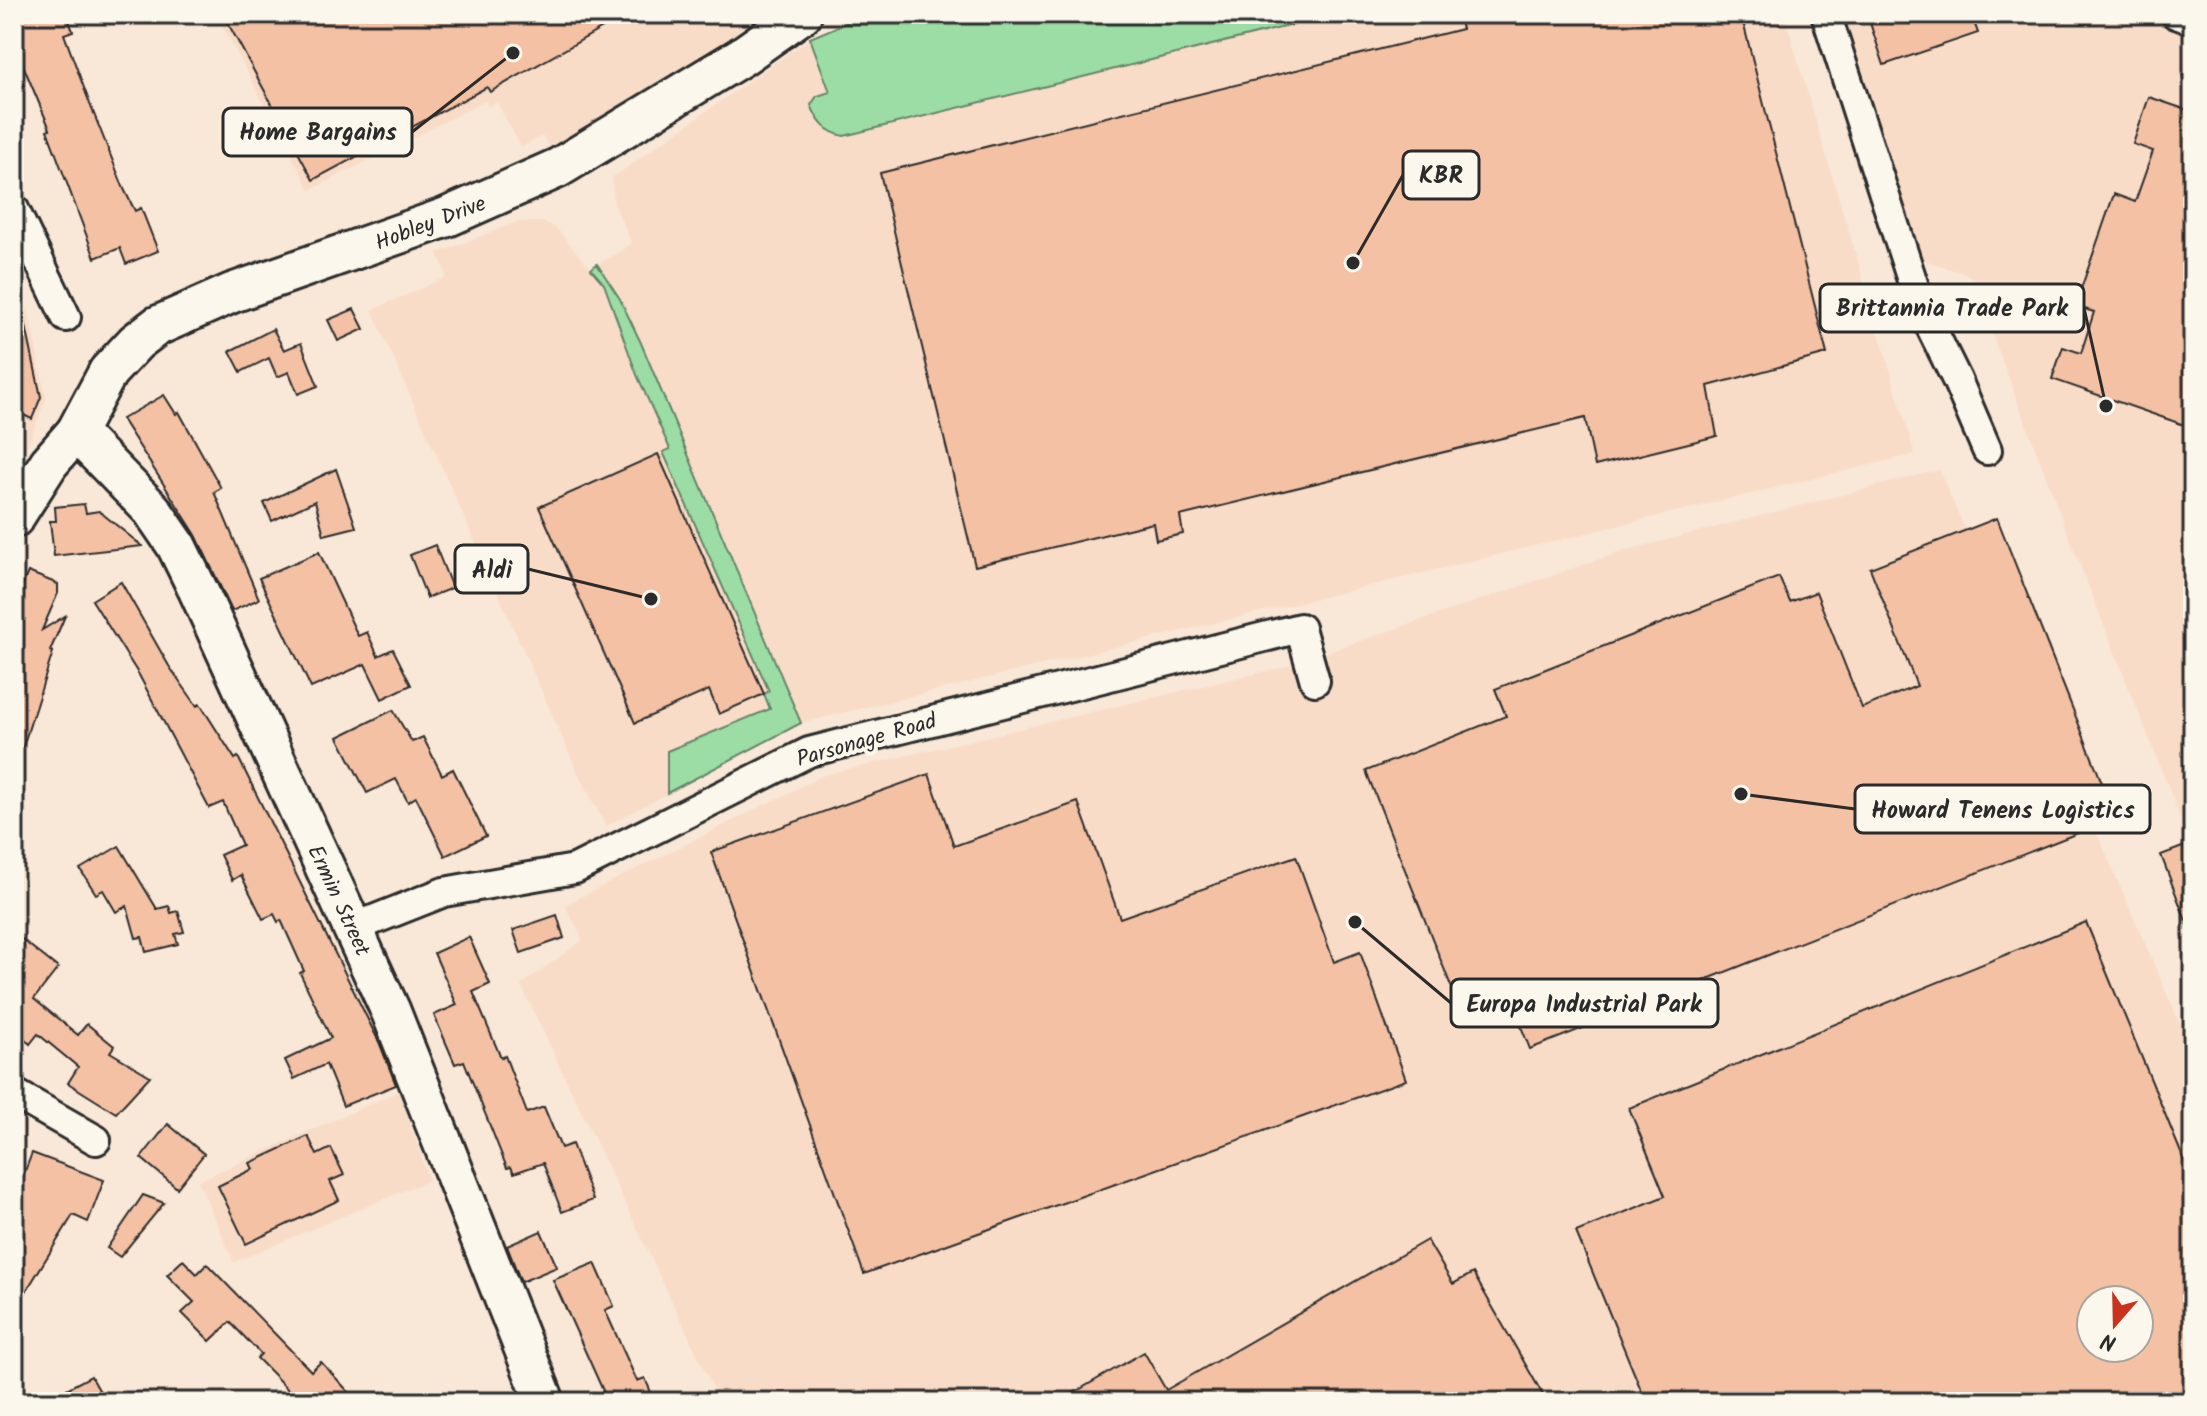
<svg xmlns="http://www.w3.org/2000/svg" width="2207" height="1416" viewBox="0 0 2207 1416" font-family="Kalam,sans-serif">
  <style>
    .built { fill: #f8dcc8; fill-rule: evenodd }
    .green { fill: #9cdda6; stroke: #648468; stroke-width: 2 }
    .building { fill: #f4c1a5; stroke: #2b2b2b; stroke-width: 2; fill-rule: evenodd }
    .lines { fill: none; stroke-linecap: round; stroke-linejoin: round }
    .street-casing { stroke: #2b2b2b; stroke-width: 34 }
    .secondary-casing { stroke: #2b2b2b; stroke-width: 44 }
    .street { stroke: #fbf7ec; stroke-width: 28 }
    .secondary { stroke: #fbf7ec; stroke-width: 38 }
    .labels { text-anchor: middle; stroke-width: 8; stroke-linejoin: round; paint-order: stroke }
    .street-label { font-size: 22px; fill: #2b2b2b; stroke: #fbf7ec }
    .leader { fill: none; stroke: #2b2b2b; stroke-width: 3 }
    .callout-dot { fill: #2b2b2b; stroke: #fbf7ec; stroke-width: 3 }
    .callout { fill: #fbf7ec; stroke: #2b2b2b; stroke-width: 3 }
    .callout-label { font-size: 24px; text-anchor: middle; font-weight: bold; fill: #2b2b2b }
  </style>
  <rect width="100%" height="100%" fill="#f9e7d7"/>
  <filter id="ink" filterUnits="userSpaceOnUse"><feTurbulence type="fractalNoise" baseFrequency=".0125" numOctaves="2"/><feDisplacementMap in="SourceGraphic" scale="16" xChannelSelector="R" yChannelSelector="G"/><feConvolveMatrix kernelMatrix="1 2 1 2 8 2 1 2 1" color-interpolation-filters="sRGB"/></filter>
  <g filter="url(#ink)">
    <g class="built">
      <path d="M 216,14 L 767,14 L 668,83 L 550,147 L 542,136 L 521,147 L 497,102 L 488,106 L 485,101 L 310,190 Z"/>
      <path d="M 867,14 L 1784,14 L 1915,454 L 801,723 L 606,826 L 578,773 L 372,310 L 447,277 L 438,253 L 517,222 L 545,222 L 556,228 L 590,268 L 613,256 L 632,243 L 614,204 L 612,178 L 810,38 Z"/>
      <path d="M 1842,14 L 2193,14 L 2193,849 L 2069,537 L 1970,276 L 1919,258 Z"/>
      <path d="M 28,309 L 46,399 L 14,478 L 14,314 Z"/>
      <path d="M 1939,470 L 2193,1054 L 2193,1402 L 720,1402 L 521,985 L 583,940 L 565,905 L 824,775 L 1284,667 L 1624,551 ZM 2091,1300 L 2139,1300 L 2139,1348 L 2091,1348 Z"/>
      <path d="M 399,1091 L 429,1180 L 234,1262 L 198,1181 Z"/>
    </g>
    <g class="green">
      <path d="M 867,14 L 1337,14 L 844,136 C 825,132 818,122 811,105 L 817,96 L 830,92 L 810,38 Z"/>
      <path d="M 597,264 L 620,299 L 641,343 L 801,723 L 667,793 L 667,751 L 770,709 L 764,694 L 769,691 L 663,452 L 670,449 L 637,375 L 604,284 L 591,269 Z"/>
    </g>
    <g class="building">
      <path d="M 14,14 L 66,14 L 73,31 L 64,34 L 90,104 L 124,189 L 135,211 L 141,208 L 158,251 L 126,264 L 120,248 L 95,258 L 47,130 L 50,129 L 14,44 Z"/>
      <path d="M 223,14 L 627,14 L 490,92 L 487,87 L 313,180 Z"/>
      <path d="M 1458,14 L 1741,14 L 1827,354 L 1708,386 L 1717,436 L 1595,466 L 1585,418 L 1180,516 L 1183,534 L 1156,540 L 1153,523 L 975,566 L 880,173 L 1462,29 Z"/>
      <path d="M 1867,14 L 1971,14 L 1978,33 L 1884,65 Z"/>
      <path d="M 2149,97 L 2193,112 L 2193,428 L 2052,379 L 2063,347 L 2081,353 L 2094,312 L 2075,306 L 2114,194 L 2135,202 L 2153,151 L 2133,144 Z"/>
      <path d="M 354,309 L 364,329 L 338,341 L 328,320 Z"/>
      <path d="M 24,317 L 41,397 L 32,419 L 14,411 L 14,318 Z"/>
      <path d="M 273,329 L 284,350 L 301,343 L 318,386 L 298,394 L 289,372 L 277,377 L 269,358 L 241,372 L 230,351 Z"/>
      <path d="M 164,395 L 176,414 L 179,412 L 221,488 L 214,492 L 259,599 L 232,611 L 196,535 L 122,419 Z"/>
      <path d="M 658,454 L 764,694 L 719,714 L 709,690 L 635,723 L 539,507 Z"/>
      <path d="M 336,469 L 356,527 L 324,535 L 315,501 L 272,521 L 264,503 Z"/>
      <path d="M 84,504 L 86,513 L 99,511 L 142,546 L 54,556 L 50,521 L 56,521 L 55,507 Z"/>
      <path d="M 1997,518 L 2116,818 L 1530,1049 L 1509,996 L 1462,1014 L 1366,771 L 1506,716 L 1495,689 L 1779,577 L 1790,602 L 1816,592 L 1862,708 L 1917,686 L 1870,568 Z"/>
      <path d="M 435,545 L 452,588 L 427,598 L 410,555 Z"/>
      <path d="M 319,552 L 358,636 L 367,632 L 378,656 L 393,649 L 411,685 L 382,699 L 365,664 L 311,688 L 259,578 Z"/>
      <path d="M 28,572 L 58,584 L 58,593 L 42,630 L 65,616 L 50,651 L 53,652 L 19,759 L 14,758 L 14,604 Z"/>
      <path d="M 121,582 L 169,666 L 197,706 L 200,704 L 235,759 L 238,757 L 379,1042 L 396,1085 L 343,1106 L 326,1064 L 294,1079 L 285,1060 L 331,1038 L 300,973 L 304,971 L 281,920 L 278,922 L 274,914 L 263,919 L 241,875 L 232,880 L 220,855 L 242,845 L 223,802 L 209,808 L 139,675 L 92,600 Z"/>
      <path d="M 393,710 L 412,742 L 423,737 L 442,775 L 453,769 L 486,836 L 445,856 L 416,797 L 408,802 L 396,779 L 367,793 L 338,737 Z"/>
      <path d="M 929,774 L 954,846 L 1078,802 L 1120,918 L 1296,856 L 1334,962 L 1360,952 L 1406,1080 L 864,1274 L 711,852 Z"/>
      <path d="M 2193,843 L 2193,933 L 2191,934 L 2161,855 Z"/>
      <path d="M 119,846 L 157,909 L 169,906 L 171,913 L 178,911 L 184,932 L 175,934 L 178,944 L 146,952 L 142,937 L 136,938 L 127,906 L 116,912 L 103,890 L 96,894 L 80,869 Z"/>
      <path d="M 557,915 L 564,938 L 521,953 L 513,930 Z"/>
      <path d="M 2086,922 L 2193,1182 L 2193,1402 L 1646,1402 L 1576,1232 L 1665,1196 L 1629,1108 ZM 2091,1300 L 2139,1300 L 2139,1348 L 2091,1348 Z"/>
      <path d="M 14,933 L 58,968 L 34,999 L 78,1035 L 87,1024 L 114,1046 L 110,1052 L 150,1076 L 116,1113 L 68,1083 L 78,1067 L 38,1034 L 30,1044 L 14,1030 Z"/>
      <path d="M 469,937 L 490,984 L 473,992 L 501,1058 L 505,1056 L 527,1113 L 544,1107 L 561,1148 L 572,1144 L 593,1200 L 562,1212 L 543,1163 L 514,1173 L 511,1167 L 507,1168 L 464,1061 L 455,1064 L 434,1015 L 457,1005 L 434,953 Z"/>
      <path d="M 168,1124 L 204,1154 L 177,1188 L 141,1158 Z"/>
      <path d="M 308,1136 L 317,1155 L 331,1148 L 344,1175 L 330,1181 L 339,1200 L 246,1244 L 218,1186 L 253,1169 L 250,1163 Z"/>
      <path d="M 32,1153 L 104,1180 L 88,1222 L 73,1215 L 14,1311 L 14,1200 Z"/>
      <path d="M 143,1195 L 164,1203 L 120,1257 L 107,1248 Z"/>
      <path d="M 541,1231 L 557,1267 L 521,1282 L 507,1246 Z"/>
      <path d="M 1427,1240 L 1453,1284 L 1473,1273 L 1547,1402 L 1058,1402 L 1144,1352 L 1166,1390 Z"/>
      <path d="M 183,1260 L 197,1274 L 207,1264 L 311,1371 L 321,1362 L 358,1402 L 300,1402 L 257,1358 L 261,1354 L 230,1322 L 210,1341 L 182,1313 L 194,1302 L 167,1275 Z"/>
      <path d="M 595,1263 L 614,1306 L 605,1310 L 637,1381 L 645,1378 L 655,1402 L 589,1402 L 605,1395 L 553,1280 Z"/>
      <path d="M 91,1376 L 106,1402 L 42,1402 Z"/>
    </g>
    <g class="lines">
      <defs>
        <g id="street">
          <path d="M 1826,14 L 1920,305 L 1957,380 L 1987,450"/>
          <path d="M 2176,14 L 2193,20"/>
          <path d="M 14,209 L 66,317"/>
          <path d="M 353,928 L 444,892 L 575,869 L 809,752 L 1300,628 L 1315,681"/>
          <path d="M 14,1093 L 96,1140"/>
        </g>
        <g id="secondary">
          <path d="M 76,432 L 152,510 L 176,545 L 198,590 L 391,1012 L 545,1402"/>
          <path d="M 14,518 L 49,463 L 76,432 L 108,372 L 136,342 L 157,326 L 232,293 L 447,217 L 558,168 L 741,57 L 802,14"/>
        </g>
      </defs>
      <use href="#street" class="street-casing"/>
      <use href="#secondary" class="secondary-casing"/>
      <use href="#street" class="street"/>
      <use href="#secondary" class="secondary"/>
    </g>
  </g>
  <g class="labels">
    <g class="street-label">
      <text transform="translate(430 222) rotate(-21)" y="8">Hobley Drive</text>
      <text transform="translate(866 739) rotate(-16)" y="8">Parsonage Road</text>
      <text transform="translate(340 900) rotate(65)" y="8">Ermin Street</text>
    </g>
  </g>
  <path class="leader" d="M513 53L412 132M1353 263L1403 175M2106 406L2084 308M651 599L528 569M1741 794L1855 809M1355 922L1451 1003"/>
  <g class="callout-dot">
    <circle cx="513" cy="53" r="8"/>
    <circle cx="1353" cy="263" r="8"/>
    <circle cx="2106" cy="406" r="8"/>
    <circle cx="651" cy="599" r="8"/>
    <circle cx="1741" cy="794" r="8"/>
    <circle cx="1355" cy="922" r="8"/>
  </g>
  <g class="callout">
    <rect x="223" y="108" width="189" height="48" rx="8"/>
    <rect x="1403" y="151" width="76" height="48" rx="8"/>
    <rect x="1820" y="284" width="264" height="48" rx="8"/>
    <rect x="455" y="545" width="73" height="48" rx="8"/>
    <rect x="1855" y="785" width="295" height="48" rx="8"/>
    <rect x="1451" y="979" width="267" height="48" rx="8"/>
  </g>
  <g class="callout-label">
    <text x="318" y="140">Home Bargains</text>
    <text x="1441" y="183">KBR</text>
    <text x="1952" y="316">Brittannia Trade Park</text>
    <text x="492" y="578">Aldi</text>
    <text x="2003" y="818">Howard Tenens Logistics</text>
    <text x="1584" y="1012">Europa Industrial Park</text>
  </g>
  <rect width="2207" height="1416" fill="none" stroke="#fbf7ec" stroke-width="48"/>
  <rect x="24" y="24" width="2159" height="1368" fill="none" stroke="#2b2b2b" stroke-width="3" filter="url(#ink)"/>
  <g transform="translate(2115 1324) rotate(200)"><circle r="38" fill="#fbf7ec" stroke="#a8a59f" stroke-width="2"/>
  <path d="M0-6L14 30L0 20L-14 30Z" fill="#c8321e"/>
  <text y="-12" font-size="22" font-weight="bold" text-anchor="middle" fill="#2b2b2b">N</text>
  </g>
</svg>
